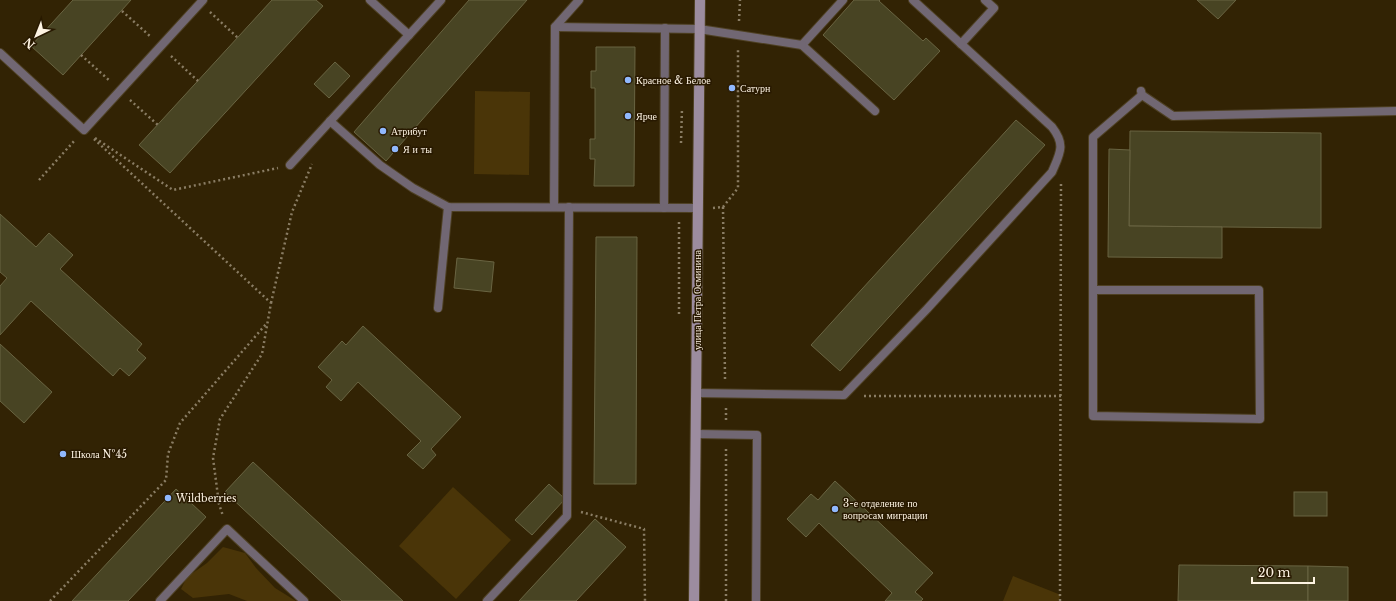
<svg xmlns="http://www.w3.org/2000/svg" width="1396" height="601" viewBox="0 0 1396 601" font-family="'Libre Baskerville',serif">
  <style>
    .green { fill: #4a3508 }
    .building { fill: #484423; stroke: #696442 }
    .lines { fill: none; stroke-linecap: round; stroke-linejoin: round }
    .lane-casing { stroke: #4e4023; stroke-width: 10 }
    .secondary-casing { stroke: #4e4023; stroke-width: 12 }
    .path { stroke: #8a7d64; stroke-width: 2.5; stroke-dasharray: 2 3; stroke-linecap: butt }
    .lane { stroke: #716773; stroke-width: 8 }
    .secondary { stroke: #9c8c9f; stroke-width: 10 }
    .poi-dot { fill: #90b8fd; stroke: #281900; stroke-width: 1.5 }
    .labels { text-anchor: middle; stroke-width: 3; stroke-linejoin: round; paint-order: stroke }
    .poi-label { font-size: 10px; fill: #fdf3e2; stroke: #281900; text-anchor: start }
    .street-label { font-size: 10px; fill: #fdf3e2; stroke: #281900 }
  </style>
  <rect width="100%" height="100%" fill="#322304"/>
  <g class="green">
    <path d="M 475,91 L 530,92 L 529,175 L 474,174 Z"/>
    <path d="M 453,487 L 511,540 L 456,599 L 399,546 Z"/>
    <path d="M 223,547 L 245,553 L 256,568 L 275,588 L 296,601 L 247,601 L 229,594 L 193,598 L 181,589 L 187,577 L 207,563 Z"/>
    <path d="M 1013,576 L 1061,595 L 1058,601 L 1003,601 Z"/>
  </g>
  <g class="building">
    <path d="M 73,0 L 131,0 L 63,75 L 31,46 Z"/>
    <path d="M 272,0 L 316,0 L 323,6 L 170,173 L 139,145 Z"/>
    <path d="M 469,0 L 527,0 L 386,161 L 354,132 Z"/>
    <path d="M 854,0 L 880,0 L 879,1 L 923,41 L 926,38 L 940,51 L 894,100 L 823,35 Z"/>
    <path d="M 1197,0 L 1236,0 L 1218,19 Z"/>
    <path d="M 596,47 L 635,47 L 634,186 L 594,186 L 595,159 L 590,159 L 590,139 L 595,139 L 595,88 L 591,88 L 591,71 L 596,71 Z"/>
    <path d="M 335,62 L 350,76 L 329,98 L 314,84 Z"/>
    <path d="M 1016,120 L 1045,145 L 840,371 L 811,345 Z"/>
    <path d="M 1130,131 L 1321,133 L 1321,228 L 1129,226 Z"/>
    <path d="M 1109,149 L 1130,150 L 1129,226 L 1222,227 L 1222,258 L 1108,257 Z"/>
    <path d="M 0,214 L 36,247 L 49,233 L 73,255 L 60,269 L 142,344 L 137,350 L 146,358 L 129,376 L 120,368 L 113,376 L 31,301 L 0,335 L 0,286 L 7,278 L 0,272 Z"/>
    <path d="M 596,237 L 637,237 L 636,484 L 594,484 Z"/>
    <path d="M 457,258 L 494,262 L 491,292 L 454,288 Z"/>
    <path d="M 363,326 L 461,417 L 431,449 L 436,455 L 423,469 L 407,455 L 421,441 L 358,382 L 341,401 L 326,387 L 332,380 L 318,367 L 342,341 L 346,345 Z"/>
    <path d="M 0,344 L 52,392 L 24,423 L 0,401 Z"/>
    <path d="M 253,462 L 403,601 L 342,601 L 241,507 L 225,492 Z"/>
    <path d="M 835,481 L 933,573 L 915,592 L 923,599 L 921,601 L 885,601 L 892,593 L 819,523 L 806,537 L 787,519 L 811,494 L 818,500 Z"/>
    <path d="M 549,484 L 565,499 L 532,535 L 515,520 Z"/>
    <path d="M 176,489 L 206,517 L 146,582 L 128,601 L 72,601 Z"/>
    <rect x="1294" y="492" width="33" height="24"/>
    <path d="M 595,519 L 626,547 L 576,601 L 519,601 Z"/>
    <path d="M 1179,565 L 1308,566 L 1308,601 L 1178,601 Z"/>
    <path d="M 1308,566 L 1348,567 L 1348,601 L 1308,601 Z"/>
  </g>
  <g class="lines">
    <defs>
      <g id="lane">
        <path d="M 370,0 L 409,35"/>
        <path d="M 843,0 L 802,45 L 875,111"/>
        <path d="M 555,27 L 699,29 L 802,45"/>
        <path d="M 961,44 L 994,8 L 985,0"/>
        <path d="M 0,53 L 84,130 L 203,0"/>
        <path d="M 1141,91 L 1142,95 L 1173,116 L 1396,111"/>
        <path d="M 330,121 L 380,165 L 413,188 L 448,207 L 697,208"/>
        <path d="M 290,165 L 441,0"/>
        <path d="M 554,207 L 555,27 L 579,0"/>
        <path d="M 664,208 L 665,28"/>
        <path d="M 1094,290 L 1259,290 L 1260,419 L 1093,416 L 1093,137 L 1142,95"/>
        <path d="M 438,308 L 448,207"/>
        <path d="M 696,393 L 844,395 L 927,309 L 1052,172 C 1060,153 1066,145 1052,127 L 913,0"/>
        <path d="M 696,434 L 757,435 L 756,601"/>
        <path d="M 160,601 L 227,529 L 304,601"/>
        <path d="M 487,601 L 567,516 L 569,207"/>
      </g>
      <path id="secondary" d="M 694,601 L 700,0"/>
    </defs>
    <use href="#lane" class="lane-casing"/>
    <use href="#secondary" class="secondary-casing"/>
    <g class="path">
      <path d="M 122,11 L 151,37"/>
      <path d="M 210,12 L 238,38"/>
      <path d="M 739,21 L 740,0"/>
      <path d="M 81,55 L 110,81"/>
      <path d="M 171,56 L 198,81"/>
      <path d="M 130,100 L 158,125"/>
      <path d="M 95,138 L 173,190 L 278,168"/>
      <path d="M 94,139 L 271,303 L 262,354 L 220,419 L 213,458 L 219,504 L 223,516"/>
      <path d="M 681,143 L 682,108"/>
      <path d="M 39,180 L 75,140"/>
      <path d="M 723,207 L 738,188 L 738,48"/>
      <path d="M 713,208 L 723,207 L 725,379"/>
      <path d="M 679,222 L 679,315"/>
      <path d="M 271,303 L 292,212 L 312,164"/>
      <path d="M 864,396 L 1061,396"/>
      <path d="M 726,408 L 726,421"/>
      <path d="M 581,512 L 644,529 L 645,601"/>
      <path d="M 50,601 L 166,480 L 168,454 L 180,423 L 267,323"/>
      <path d="M 726,601 L 726,448"/>
      <path d="M 1060,601 L 1061,184"/>
    </g>
    <use href="#lane" class="lane"/>
    <use href="#secondary" class="secondary"/>
  </g>
  <g class="poi-dot">
    <circle cx="628" cy="80" r="4"/>
    <circle cx="732" cy="88" r="4"/>
    <circle cx="628" cy="116" r="4"/>
    <circle cx="383" cy="131" r="4"/>
    <circle cx="395" cy="149" r="4"/>
    <circle cx="63" cy="454" r="4"/>
    <circle cx="168" cy="498" r="4"/>
    <circle cx="835" cy="509" r="4"/>
  </g>
  <g class="labels">
    <g class="poi-label">
      <text x="636" y="84">Красное &amp; Белое</text>
      <text x="740" y="92">Сатурн</text>
      <text x="636" y="120">Ярче</text>
      <text x="391" y="135">Атрибут</text>
      <text x="403" y="153">Я и ты</text>
      <text x="71" y="458">Школа №45</text>
      <text x="176" y="502">Wildberries</text>
      <text x="843" y="507">3-е отделение по<tspan x="843" dy="12">вопросам миграции</tspan></text>
    </g>
    <g class="street-label">
      <text transform="translate(697 300) rotate(-90)" y="4">улица Петра Осминина</text>
    </g>
  </g>
  <g transform="translate(36 36) rotate(223)" stroke="#281900" stroke-width="3" paint-order="stroke">
  <path d="M0-3L7 15L0 10L-7 15Z" fill="#fdf3e2"/>
  <text y="-6" font-size="11" font-weight="bold" text-anchor="middle" fill="#fdf3e2">N</text>
  </g>
  <path d="M1252 577v6h62v-6" fill="none" stroke="#fdf3e2" stroke-width="2"/>
  <text x="1258" y="577" font-size="12" fill="#fdf3e2" stroke="#281900" stroke-width="3" paint-order="stroke">20 m</text>
</svg>
